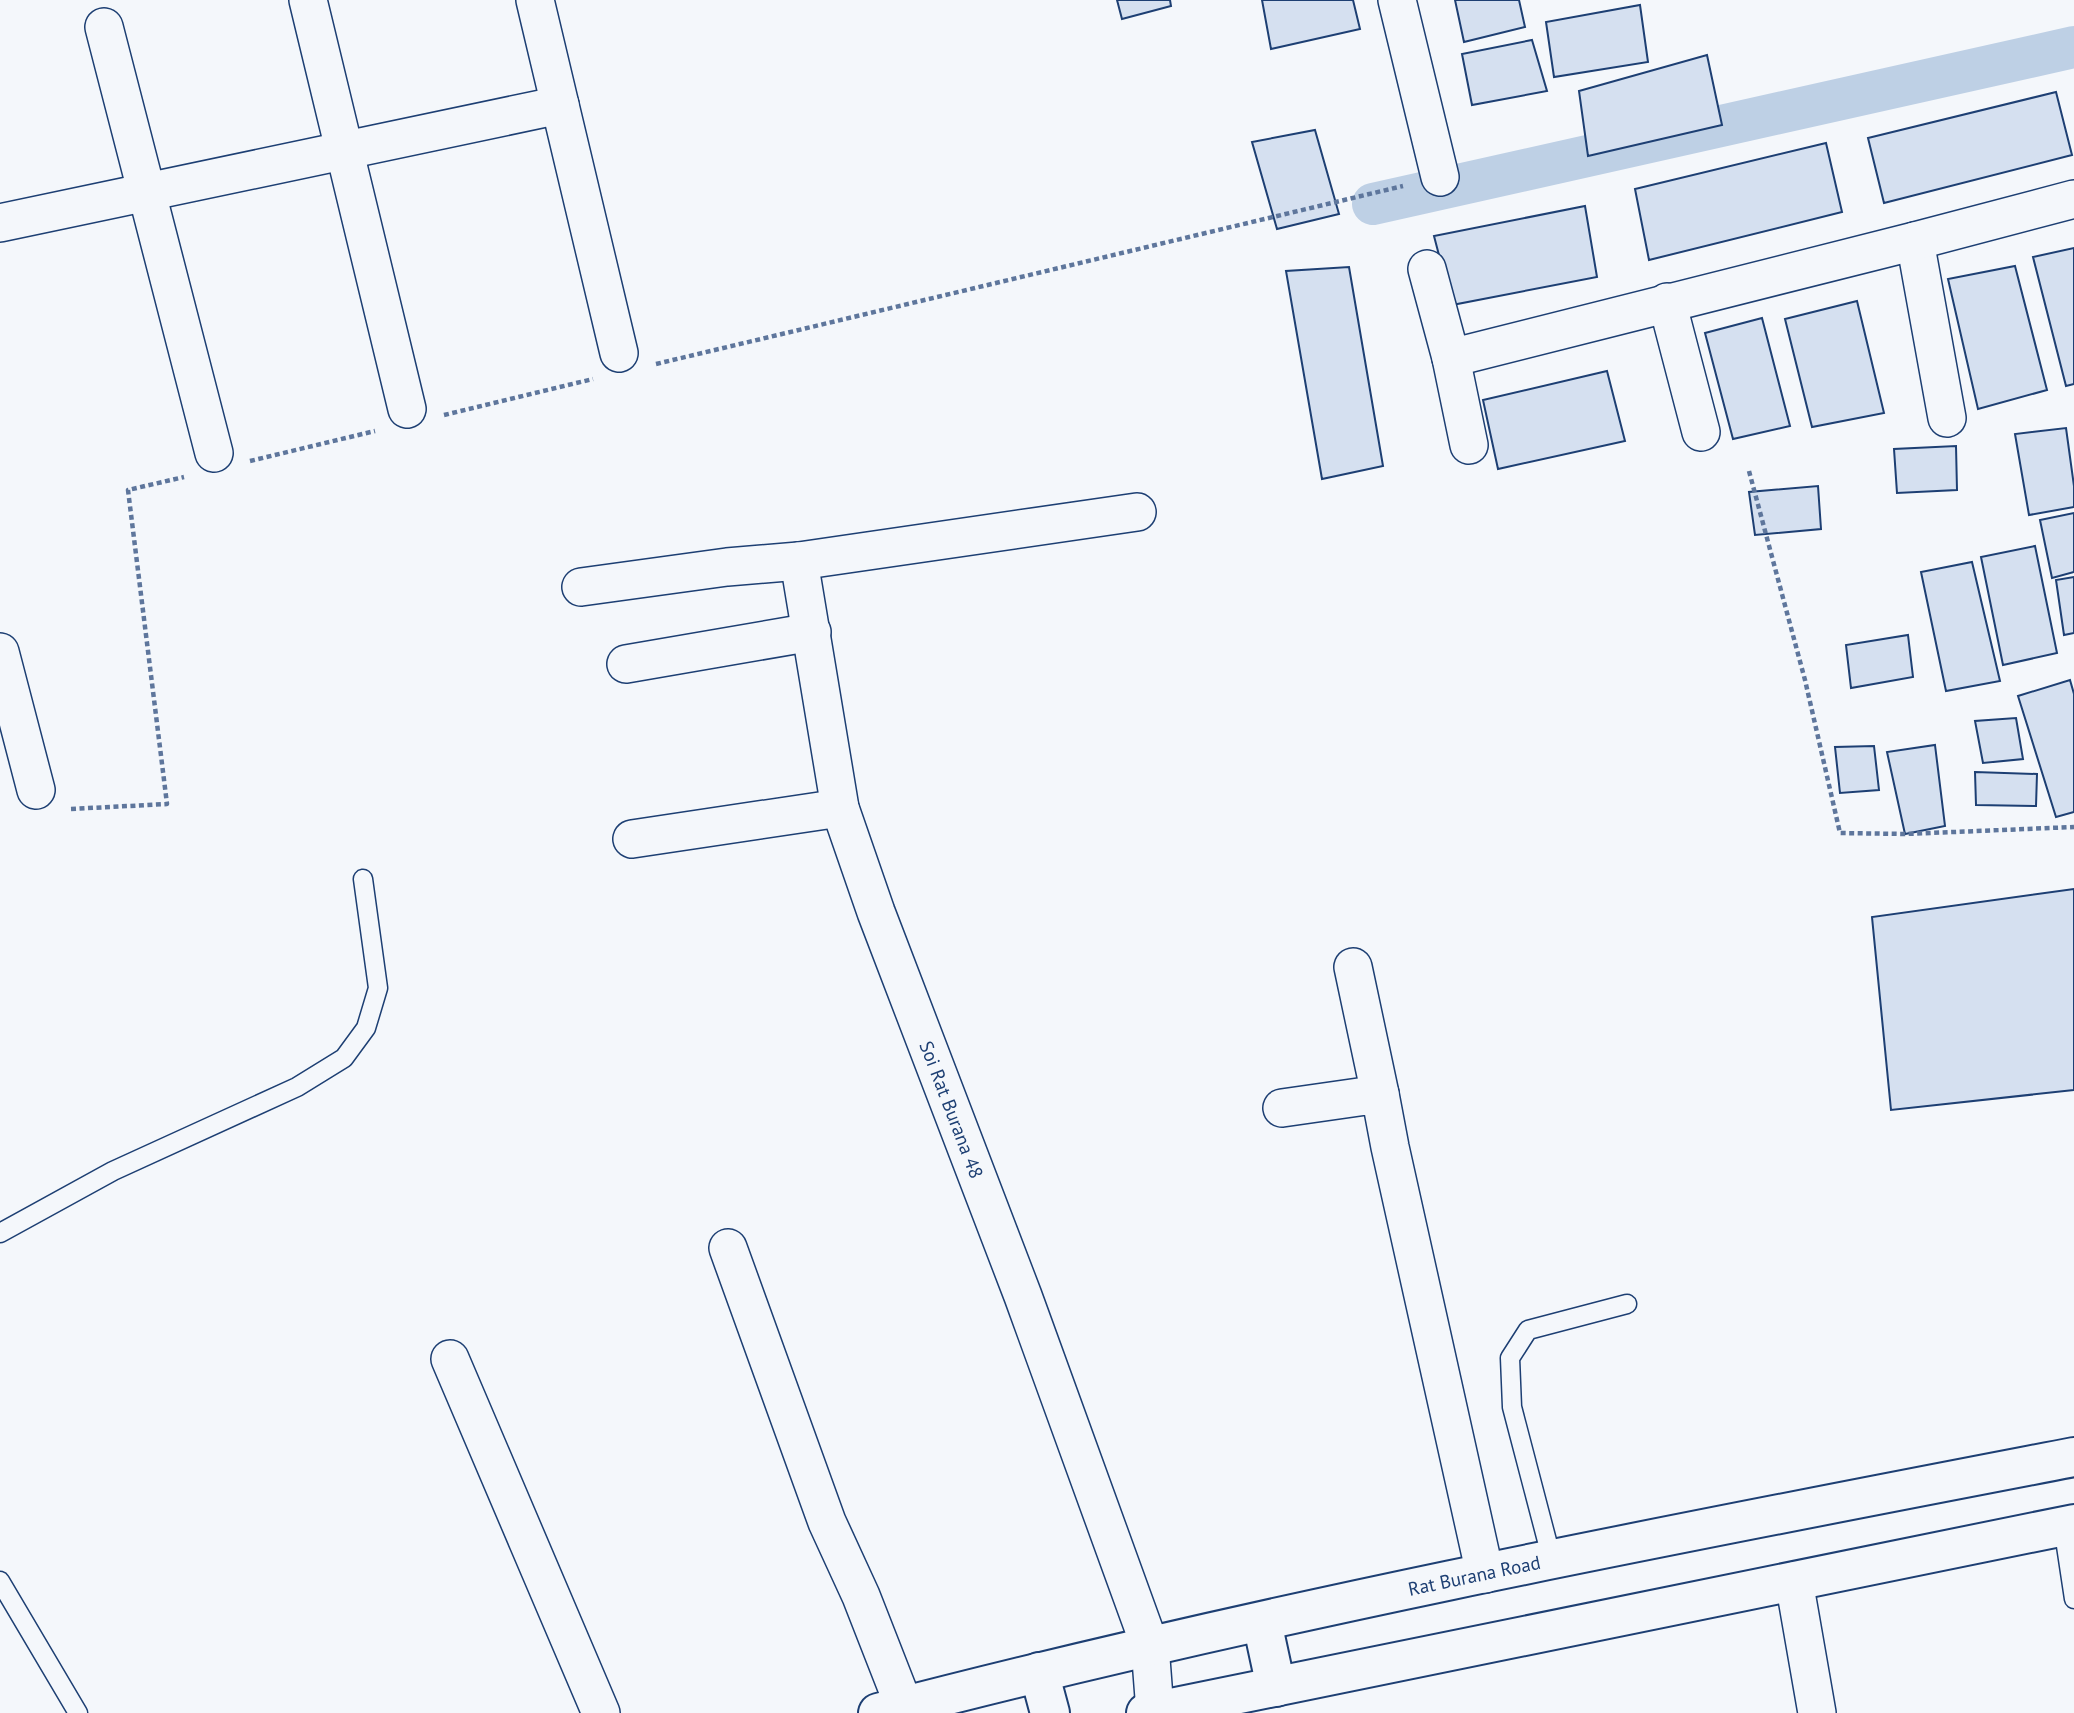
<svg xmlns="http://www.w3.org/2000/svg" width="2074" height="1713" viewBox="0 0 2074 1713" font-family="'PT Sans',sans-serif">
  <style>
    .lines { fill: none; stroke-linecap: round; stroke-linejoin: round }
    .canal { stroke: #bed0e5; stroke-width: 42 }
    .building { fill: #d5e0f0; stroke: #1d3f73; stroke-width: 2 }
    .lane-casing { stroke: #1d3f73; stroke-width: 21 }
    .street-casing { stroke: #1d3f73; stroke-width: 40 }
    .secondary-casing { stroke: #1d3f73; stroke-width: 42 }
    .path { stroke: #5e769c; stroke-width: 4.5; stroke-dasharray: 5 3.5; stroke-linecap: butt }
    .lane { stroke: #f4f7fb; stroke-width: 18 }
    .street { stroke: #f4f7fb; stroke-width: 37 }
    .secondary { stroke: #f4f7fb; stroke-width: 38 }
    .labels { text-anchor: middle; stroke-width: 5; stroke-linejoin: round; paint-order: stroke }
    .street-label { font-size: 19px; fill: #1d3f73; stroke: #f4f7fb }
  </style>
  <rect width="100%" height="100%" fill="#f4f7fb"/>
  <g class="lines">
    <path class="canal" d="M 1373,204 L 2074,47"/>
  </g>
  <g class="building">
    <path d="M 1117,0 L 1170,0 L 1171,6 L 1122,19 Z"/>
    <path d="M 1262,0 L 1353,0 L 1360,29 L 1271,49 Z"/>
    <path d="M 1455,0 L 1519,0 L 1525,27 L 1464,42 Z"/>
    <path d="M 1640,5 L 1648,62 L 1554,77 L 1546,22 Z"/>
    <path d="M 1532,40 L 1547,91 L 1472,105 L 1462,54 Z"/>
    <path d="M 1707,55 L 1722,125 L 1588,156 L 1579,91 Z"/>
    <path d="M 2056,92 L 2072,155 L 1884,203 L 1868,138 Z"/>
    <path d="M 1315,130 L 1339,214 L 1277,229 L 1252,142 Z"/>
    <path d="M 1826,143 L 1842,212 L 1649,260 L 1635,189 Z"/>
    <path d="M 1585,206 L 1597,277 L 1452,305 L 1434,236 Z"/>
    <path d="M 2074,248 L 2074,384 L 2066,386 L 2033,257 Z"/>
    <path d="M 2015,266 L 2047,390 L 1978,409 L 1948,279 Z"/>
    <path d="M 1349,267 L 1383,466 L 1322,479 L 1286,271 Z"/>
    <path d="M 1857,301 L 1884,413 L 1812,427 L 1785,319 Z"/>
    <path d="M 1762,318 L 1790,426 L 1733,439 L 1705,333 Z"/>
    <path d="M 1607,371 L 1625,441 L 1498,469 L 1483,400 Z"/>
    <path d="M 2066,428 L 2074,486 L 2074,507 L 2029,515 L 2015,434 Z"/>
    <path d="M 1956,446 L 1957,490 L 1897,493 L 1894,449 Z"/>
    <path d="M 1818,486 L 1821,529 L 1755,535 L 1749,492 Z"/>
    <path d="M 2074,513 L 2074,572 L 2052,578 L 2040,520 Z"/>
    <path d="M 2035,546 L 2057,653 L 2003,665 L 1981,557 Z"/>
    <path d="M 1972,562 L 2000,681 L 1946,691 L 1921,572 Z"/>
    <path d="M 2074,577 L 2074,633 L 2064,635 L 2056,580 Z"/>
    <path d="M 1908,635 L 1913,677 L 1851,688 L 1846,645 Z"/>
    <path d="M 2070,680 L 2074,694 L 2074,812 L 2056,817 L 2018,696 Z"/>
    <path d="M 2016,718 L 2023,759 L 1983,763 L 1975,721 Z"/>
    <path d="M 1935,745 L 1945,826 L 1905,834 L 1887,752 Z"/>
    <path d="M 1874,746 L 1879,790 L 1840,793 L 1835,747 Z"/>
    <path d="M 1975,772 L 2037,774 L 2036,806 L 1976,805 Z"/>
    <path d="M 2074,889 L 2074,1090 L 1891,1110 L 1872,917 Z"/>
  </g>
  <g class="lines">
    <defs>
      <g id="lane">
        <path d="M 0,1233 L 113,1171 L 297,1087 L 344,1058 L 366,1028 L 378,988 L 363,879"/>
        <path d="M 2063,1526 L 2074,1599"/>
        <path d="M 1552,1560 L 1512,1407 L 1510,1358 L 1528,1330 L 1627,1304"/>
        <path d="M 0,1581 L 78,1713"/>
      </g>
      <g id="street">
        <path d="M 308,0 L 407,409"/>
        <path d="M 535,0 L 619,353"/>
        <path d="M 1397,0 L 1440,177"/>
        <path d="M 104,27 L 214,453"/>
        <path d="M 0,223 L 560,105"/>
        <path d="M 1915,241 L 1947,418"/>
        <path d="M 1427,269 L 1451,358 L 1469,445"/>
        <path d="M 1667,302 L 1701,432"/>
        <path d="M 1451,358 L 1915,241 L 2074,199"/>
        <path id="s1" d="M 799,561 L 840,808 L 876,912 L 1023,1296 L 1150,1646 L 1155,1711"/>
        <path d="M 581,587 L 727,567 L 799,561 L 1137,512"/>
        <path d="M 0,652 L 36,790"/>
        <path d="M 626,664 L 812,632"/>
        <path d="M 632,839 L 840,808"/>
        <path d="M 1353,967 L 1380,1094"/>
        <path d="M 1282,1108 L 1380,1094 L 1390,1147 L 1485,1574"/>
        <path d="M 728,1248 L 827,1522 L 861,1596 L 904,1706"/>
        <path d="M 450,1359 L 601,1713"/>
        <path d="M 1794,1581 L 1817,1713"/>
      </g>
      <g id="secondary">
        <path d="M 1262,1622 L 1276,1687"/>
        <path d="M 1039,1672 L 1050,1713"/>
        <path id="s2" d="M 878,1713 C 1273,1610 1674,1534 2074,1457"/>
        <path d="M 1146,1713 L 2074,1524"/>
      </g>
    </defs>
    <use href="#lane" class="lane-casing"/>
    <use href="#street" class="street-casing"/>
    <use href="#secondary" class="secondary-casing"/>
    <g class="path">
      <path d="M 656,364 L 1403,186"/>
      <path d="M 444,415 L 593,379"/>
      <path d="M 250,461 L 375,431"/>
      <path d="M 1749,471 L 1805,680 L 1840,833 L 1905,834 L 2074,827"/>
      <path d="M 71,809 L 167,804 L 128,490 L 184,477"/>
    </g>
    <use href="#lane" class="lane"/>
    <use href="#street" class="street"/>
    <use href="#secondary" class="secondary"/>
  </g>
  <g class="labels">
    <g class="street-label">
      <text dy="7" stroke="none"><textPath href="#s1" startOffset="572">Soi Rat Burana 48</textPath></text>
      <text dy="7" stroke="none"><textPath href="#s2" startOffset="612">Rat Burana Road</textPath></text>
    </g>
  </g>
</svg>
